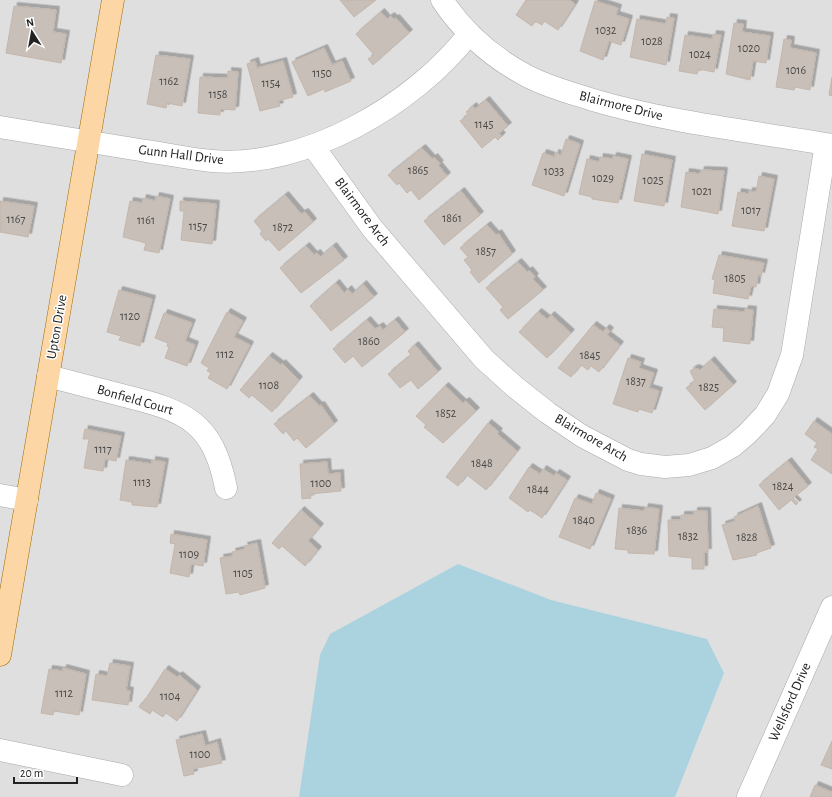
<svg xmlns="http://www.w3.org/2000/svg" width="832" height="797" font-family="'Alegreya Sans',sans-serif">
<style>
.residential{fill:#e0dfdf}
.water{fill:#aad3df}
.building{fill:#c7bfb8;stroke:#c4b6ab;filter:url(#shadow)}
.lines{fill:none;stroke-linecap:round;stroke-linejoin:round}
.minor-casing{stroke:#a9a9a9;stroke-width:23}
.major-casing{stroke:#a06b00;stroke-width:23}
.minor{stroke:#fff;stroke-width:22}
.major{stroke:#fcd6a4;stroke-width:22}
.labels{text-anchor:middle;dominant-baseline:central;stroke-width:3;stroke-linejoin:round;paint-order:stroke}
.number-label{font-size:12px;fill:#4b4948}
.street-label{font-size:14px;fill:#222;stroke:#fff}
</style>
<defs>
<filter id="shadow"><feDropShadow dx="3.5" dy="-3.5" stdDeviation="0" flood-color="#0004"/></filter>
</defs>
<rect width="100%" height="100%" fill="#f2efe9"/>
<!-- residential -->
<path class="residential" d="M0 0H832V797H0Z"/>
<!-- water -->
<path class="water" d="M458 564 551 600 707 639 724 673 675 797H299L320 655 330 634Z"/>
<!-- building -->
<path class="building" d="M340 0H376L354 17Z
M526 0H569L575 4 558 30 544 21 542 25 535 21 532 26 516 15Z
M595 1 618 8 616 15 629 19 621 45 609 41 603 60 580 51Z
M14 6 56 10 53 32 66 34 61 63 6 53Z
M381 12 387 19 391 16 394 19 396 18 409 33 373 65 368 59 374 55 356 34Z
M667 17 674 18 666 65 630 57 637 19 666 24Z
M734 23 743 24 742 32 770 36 766 63 753 61 750 80 726 74Z
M713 34 721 35 714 72 698 69 697 74 679 71 685 35 712 39Z
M784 39 791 40 790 48 816 53 810 90 795 87 794 90 776 87Z
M324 48 332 65 342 61 351 81 325 92 324 89 308 96 292 62Z
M156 55 190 59 182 106 167 103 166 108 147 104Z
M255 61 257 68 283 61 293 97 278 101 280 106 260 111 247 64Z
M228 71 238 72 235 110 220 109V115L198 113 200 77 228 78Z
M832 77V96L829 95Z
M486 100 508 126 499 133 502 136 498 140 495 137 482 148 460 121 469 114 466 112 473 106 475 109Z
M566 139 580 144 564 196 532 185 543 153 555 157V153L561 155Z
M422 148 432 159 434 157 440 164 438 165 447 176 419 200 411 190 407 193 399 183 397 185 388 175Z
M642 154 672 160 664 206 634 201Z
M613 156 628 159 618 203 592 199V197L579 194 587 159 599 162 600 157 613 159Z
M701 170 724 171 718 214 681 207 686 172 700 174Z
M759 176 774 179 764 231 732 226 738 192 749 194V191L756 192Z
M461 191 480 215 444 245 424 221Z
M285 195 301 214 305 212 313 222 279 251 268 239 266 241 260 234 262 231 254 221Z
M156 196 170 199 159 253 144 250 146 243 123 237 130 201 142 203 143 198 155 201Z
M0 201 34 206 28 237 0 232Z
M180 201 216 204 212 244 181 240 184 211H180Z
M487 225 496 235 498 233 512 254 479 283 470 272 472 270 464 260 468 257 460 248Z
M306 246 314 255 317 253 320 257 333 246 344 260 301 293 280 268Z
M719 255 764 263 761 276 758 275 756 287 751 286 748 299 713 293 715 280 712 279Z
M518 262 527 272 529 270 535 277 533 279 543 290 508 319 500 310 503 307 486 288Z
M336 283 344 293 348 289 352 294 363 284 374 297 331 331 310 306Z
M119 290 152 299 140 346 119 340 121 336 107 332Z
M714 309 744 312 745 309 753 310 750 344 723 341 724 328 712 327Z
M227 312 243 321 234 337 250 345 227 389 208 378 211 373 207 371 209 368 201 363Z
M538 312 547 319 551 315 571 333 547 358 519 332Z
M164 313 192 323 185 341 195 345 187 366 165 358 169 347 167 346 168 343 155 338Z
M367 320 375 329 380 326 383 330 395 320 405 332 362 367 353 356 345 363 333 349Z
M593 325 603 332 606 328 610 331 607 335 620 345 599 372 591 366 588 370 581 365 571 377 558 368Z
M415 345 438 372 418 389 411 380 400 388 388 374 411 355 408 351Z
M269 356 281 365 282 363 299 380 272 412 252 395 249 398 240 390Z
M628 358 641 362 639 368 654 373 649 388 659 391 652 413 639 409 638 412 613 404Z
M711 360 733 385 705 410 686 388 695 381 690 371 695 368 700 370Z
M445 386 463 403 466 401 476 411 443 443 424 427 426 425 416 416Z
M310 396 319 406 321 405 334 424 306 448 297 438 294 441 286 431 283 434 274 424Z
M814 421 832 434V474L811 460 818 449 814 447 817 443 805 434Z
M488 423 499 432 497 434 517 451 486 490 467 475 458 486 446 477Z
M85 429 121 436 116 461 105 459 103 471 84 468 89 439H83Z
M126 460 152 464V460L165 462 157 507 132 505V502L120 500Z
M788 461 808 486 793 498 798 503 796 505 791 500 779 510 759 485Z
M327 462 328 474 340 473 341 491 310 494 311 498 302 499 300 464Z
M529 467 540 474 543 469 554 476 556 473 567 480 542 518 530 510 528 512 509 498Z
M596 493 611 499 590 549 559 537 575 498 592 504Z
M758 506 771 548 756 553 757 555 733 560 722 525 735 521 734 517Z
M645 507 659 509 654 554 628 553V550L615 549 619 508 644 511Z
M301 510 320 527 308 541 318 550 305 566 282 546 279 549 272 543Z
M694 511H707L708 552H704V569H692V558L669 556 668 520H681V515H694Z
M171 534 207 540 203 566 191 564 189 577 170 573 175 544 170 543Z
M257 543 265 588 240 595 239 592 226 594 220 558 233 556 232 552 245 549 244 546Z
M110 663 130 666 126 690 130 691 128 705 92 700 96 674 107 676Z
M63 668 86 674 79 715 54 711 53 715 41 713 49 669 63 671Z
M165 669 177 677 179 675 197 690 177 721 166 713 163 717 152 710 150 714 139 707 142 702 143 703Z
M202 734 205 746 217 742 222 763 193 769 194 774 184 776 176 740Z
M832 741V769L821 765Z
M815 785 832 792V797H810Z"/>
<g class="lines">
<!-- minor casing -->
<g class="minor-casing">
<path id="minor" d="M442 0C464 33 493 58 527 76 548 87 571 93 593 100 671 123 752 131 832 145
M0 127C49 135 97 143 146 151 168 154 190 159 212 161 304 169 414 105 469 34
M313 146 372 228 484 359 515 387 548 413 582 436 628 460 641 464 665 467 689 465 712 458 733 446 747 434 765 415 778 394 792 355 826 144
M48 376C74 383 99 389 125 396 186 411 213 422 226 488
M0 495 27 500
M0 750 122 775
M748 797 832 607"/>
</g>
<!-- major casing -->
<g class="major-casing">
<path id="major" d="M0 655 113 0"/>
</g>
<!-- minor -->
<use href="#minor" class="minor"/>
<!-- major -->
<use href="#major" class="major"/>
</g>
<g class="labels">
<!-- number labels -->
<g class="number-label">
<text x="606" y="30">1032</text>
<text x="652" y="41">1028</text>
<text x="749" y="48">1020</text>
<text x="700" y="54">1024</text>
<text x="796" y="70">1016</text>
<text x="322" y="73">1150</text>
<text x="169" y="81">1162</text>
<text x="271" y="83">1154</text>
<text x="218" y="94">1158</text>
<text x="484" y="124">1145</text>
<text x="418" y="170">1865</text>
<text x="554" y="171">1033</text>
<text x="603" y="178">1029</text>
<text x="653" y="180">1025</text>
<text x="702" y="191">1021</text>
<text x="751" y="210">1017</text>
<text x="452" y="218">1861</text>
<text x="16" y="219">1167</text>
<text x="146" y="220">1161</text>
<text x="198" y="226">1157</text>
<text x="283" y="227">1872</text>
<text x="486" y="251">1857</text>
<text x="735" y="278">1805</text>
<text x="130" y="316">1120</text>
<text x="369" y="341">1860</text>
<text x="225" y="354">1112</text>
<text x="590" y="355">1845</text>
<text x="636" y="381">1837</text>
<text x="269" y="385">1108</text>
<text x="709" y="387">1825</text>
<text x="446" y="413">1852</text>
<text x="103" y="449">1117</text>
<text x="482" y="463">1848</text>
<text x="142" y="482">1113</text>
<text x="321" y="483">1100</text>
<text x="783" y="486">1824</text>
<text x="538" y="489">1844</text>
<text x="584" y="520">1840</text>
<text x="637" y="530">1836</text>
<text x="688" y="536">1832</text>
<text x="747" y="537">1828</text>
<text x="189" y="554">1109</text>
<text x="243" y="573">1105</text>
<text x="64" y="693">1112</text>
<text x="170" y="696">1104</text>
<text x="200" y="754">1100</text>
</g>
<!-- street labels -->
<g class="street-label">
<text transform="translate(621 106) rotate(14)">Blairmore Drive</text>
<text transform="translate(181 155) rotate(7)">Gunn Hall Drive</text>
<text transform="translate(362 212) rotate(53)">Blairmore Arch</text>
<text transform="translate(57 327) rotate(-80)">Upton Drive</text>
<text transform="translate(135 400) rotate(16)">Bonfield Court</text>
<text transform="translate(591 438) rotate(30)">Blairmore Arch</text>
<text transform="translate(790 702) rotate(-66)">Wellsford Drive</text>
</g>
</g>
<!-- north arrow -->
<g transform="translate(32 32) rotate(349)" stroke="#ffffff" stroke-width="3" paint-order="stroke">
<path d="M0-3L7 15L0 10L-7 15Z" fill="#222222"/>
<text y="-6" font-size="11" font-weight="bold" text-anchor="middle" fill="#222222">N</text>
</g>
<!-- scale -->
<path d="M14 777v6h63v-6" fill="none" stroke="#222222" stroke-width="2"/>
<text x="20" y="777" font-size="12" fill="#222222" stroke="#ffffff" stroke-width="3" paint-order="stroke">20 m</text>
</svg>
